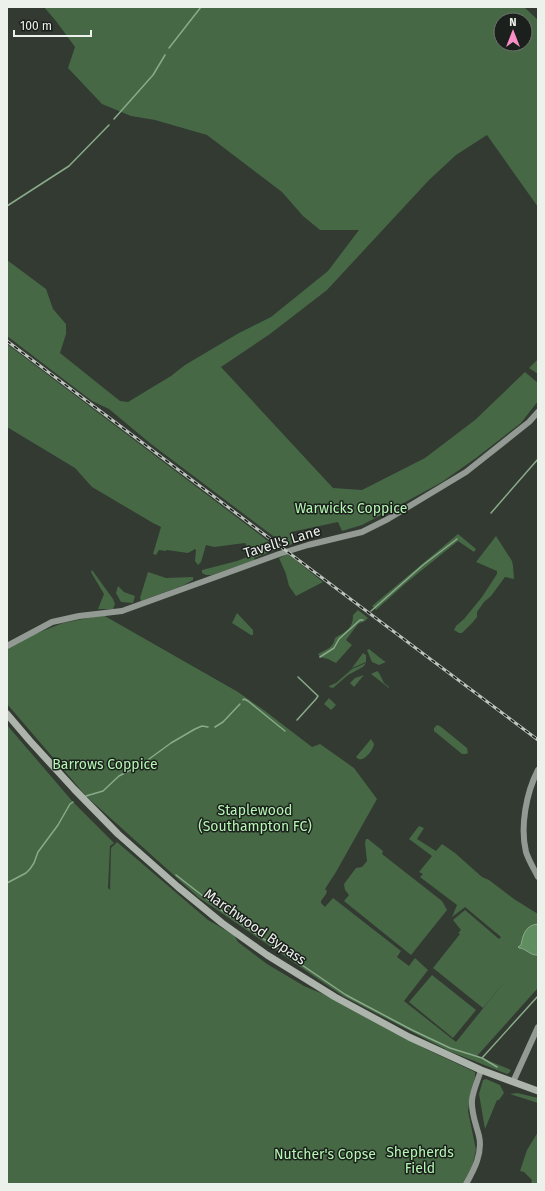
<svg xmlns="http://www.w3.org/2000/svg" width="545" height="1191" font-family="'Fira Sans',sans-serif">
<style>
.green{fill:#466845;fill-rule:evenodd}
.water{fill:#608d60;stroke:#8aab8a}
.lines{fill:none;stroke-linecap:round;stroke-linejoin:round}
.stream{stroke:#8aab8a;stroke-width:1.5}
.secondary{stroke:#939993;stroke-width:6}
.primary{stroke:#acb4ac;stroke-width:7}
.rail-casing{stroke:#bdc3bd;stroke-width:3}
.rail{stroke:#1c201c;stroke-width:1.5;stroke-dasharray:4.5;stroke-linecap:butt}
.labels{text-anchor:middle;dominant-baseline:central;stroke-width:3;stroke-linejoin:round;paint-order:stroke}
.park-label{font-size:14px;fill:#b4f7b3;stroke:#1c201c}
.street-label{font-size:14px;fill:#ecf1ec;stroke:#1c201c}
</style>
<rect width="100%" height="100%" fill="#323a32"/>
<!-- green -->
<path class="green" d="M44 7H524L538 20V207L487 135 456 155 429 180 327 290 270 334 221 367 333 488 362 490 425 458 475 420 525 372 538 383V401L521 423 476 458 442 482 389 511 362 525 342 531 338 522 291 532 295 543 287 546 269 533 151 444 109 409 92 401 7 336V260L46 289 53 309 66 324V334L60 353 120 401 128 402 171 376 185 365 239 333 271 317 328 271 359 230H320L303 216 282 192 207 135 155 120 131 116 102 104 68 68 75 47 56 21ZM501 20H525V44H501Z
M7 344 259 534 278 549 254 558 255 560 212 575H206L202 573V570L237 561 252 555 245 543 214 547 206 545 201 562 198 565 195 561 196 550 195 549 188 553 167 550 165 551 159 550 156 555 153 554 161 527 153 523 92 487 75 468 7 427Z
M538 359V374L529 368Z
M458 534 476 549 474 552 458 541 406 583 376 610 372 606Z
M496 536 512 561 513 566 514 579 505 577 491 596 484 602 477 612V617L473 622 462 633H459L454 630 456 626 464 619 482 597 497 574V571L476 562Z
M288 554 323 582 296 596 289 586 286 574 279 558Z
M92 570 113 599 115 604 113 609H98L104 594 92 574 91 572Z
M148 572 166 578 193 577V580L184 585 141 601 140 598Z
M118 586 124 592 135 596 133 603 121 602 116 593Z
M358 610 368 618 365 621 358 624 346 640 352 645 336 663 328 659 320 657 318 654C326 650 334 647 335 638 346 631 353 629 353 615Z
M237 613 253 630V635H251L232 623Z
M103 615 238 692 265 711 312 747 320 744 354 768 377 799 336 872 325 889 327 891 326 894 321 901V903L325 907 333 898 401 951 397 957 409 966 415 958 428 970 404 1001 456 1042 510 975 483 1008 433 968 460 934 458 933 461 930 453 920 465 910 499 939 501 937 465 907 452 917 457 905 420 877 423 874 419 872 432 856 409 839 419 826 424 828 417 839 436 851 442 844 455 853 482 877 489 880 514 899 538 914V989H537L477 1056 511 1070 509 1073 507 1074 449 1051 343 996 198 897 86 796 7 704V649L22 639 63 623Z
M369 649 384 661 386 662 379 665 372 662 367 650Z
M363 653 366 655V662L352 668Z
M366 663 363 667 348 675 333 688 329 687V686L336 683 352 669Z
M377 671 379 673 384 683 389 687V688L371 674Z
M364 675 354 687 350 683 355 678Z
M329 698 336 705 331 710 324 704Z
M7 725 73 802 114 843 110 846 108 888 110 890 111 848 117 842 208 920 234 935 238 942 267 964 304 986 323 994 428 1050 475 1072V1077L471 1091 468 1111 476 1150 472 1167 464 1184H7Z
M437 725 440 726 467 748 468 753 466 754H462L434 731V728Z
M371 739 374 744C374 748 367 758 362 759 360 760 358 759 356 757Z
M366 839H368L383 851 382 854 442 901 447 910 411 955 344 901 349 895 345 890 344 884 356 868 362 867 367 861 365 843Z
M432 975 476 1010 453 1038 409 1002Z
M486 1079 500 1085 504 1093 499 1100H497L485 1129 479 1094 483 1080Z
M517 1093 538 1098V1103L510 1094Z
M538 1132V1184H531L532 1180 524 1172 520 1171 527 1150Z"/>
<!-- water -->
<path class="water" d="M538 924V955C530 956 526 948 519 948L518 947 521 945C523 934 526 925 538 924Z"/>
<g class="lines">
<!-- stream -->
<path class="stream" d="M169 48 201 7
M114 119 153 75 165 55
M7 206 69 166 109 125
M491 513 538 459
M371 611 423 565 457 539
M320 657 334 648 339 639 360 620H363
M243 700 244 699 248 701 285 731
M297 720 316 699 318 696 298 677
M215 727 223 722 240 704
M86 796 103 791 119 776 145 762 171 743 195 729 202 726 208 727
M176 875 221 910 346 995 412 1030 450 1048 482 1058 497 1067
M7 883 26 873 30 869 34 863 38 852 58 825 70 804 73 802
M482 1058 538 996"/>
<!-- secondary -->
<path class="secondary" d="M7 646 52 622 79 616 122 611 279 554 308 545 362 532 388 519 466 472 529 422 538 412
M538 770C526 793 520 827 526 852 529 861 534 869 538 877
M513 1082 538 1027
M466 1184C474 1170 483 1153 479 1136 476 1124 471 1113 472 1100 473 1090 478 1080 481 1070"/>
<!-- primary -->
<path class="primary" d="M7 714 30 741 74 789 118 834 178 887 222 923 267 955 335 997 409 1037 481 1070 538 1091"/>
<!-- rail casing -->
<g class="rail-casing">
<path id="rail" d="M7 341 538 740"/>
</g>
<!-- rail -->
<use href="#rail" class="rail"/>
</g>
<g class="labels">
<!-- park labels -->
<g class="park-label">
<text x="351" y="508">Warwicks Coppice</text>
<text x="105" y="764">Barrows Coppice</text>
<text x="255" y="810">Staplewood<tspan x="255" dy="16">(Southampton FC)</tspan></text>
<text x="420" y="1152">Shepherds<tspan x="420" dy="16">Field</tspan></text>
<text x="325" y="1154">Nutcher's Copse</text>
</g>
<!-- street labels -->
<g class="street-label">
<text transform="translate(282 542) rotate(-17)">Tavell's Lane</text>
<text transform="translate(255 927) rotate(35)">Marchwood Bypass</text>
</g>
</g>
<!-- border -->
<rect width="545" height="1191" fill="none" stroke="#ecf1ec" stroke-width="16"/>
<!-- north arrow -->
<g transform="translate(513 32)"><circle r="19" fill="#1c201c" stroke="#6f746f"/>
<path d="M0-3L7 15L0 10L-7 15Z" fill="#fa8fc7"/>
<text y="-6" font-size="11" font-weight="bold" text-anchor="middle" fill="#ecf1ec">N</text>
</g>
<!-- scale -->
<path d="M14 30v6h77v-6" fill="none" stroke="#ecf1ec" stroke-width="2"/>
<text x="20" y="30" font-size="12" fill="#ecf1ec" stroke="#1c201c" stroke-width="3" paint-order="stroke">100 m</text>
</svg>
